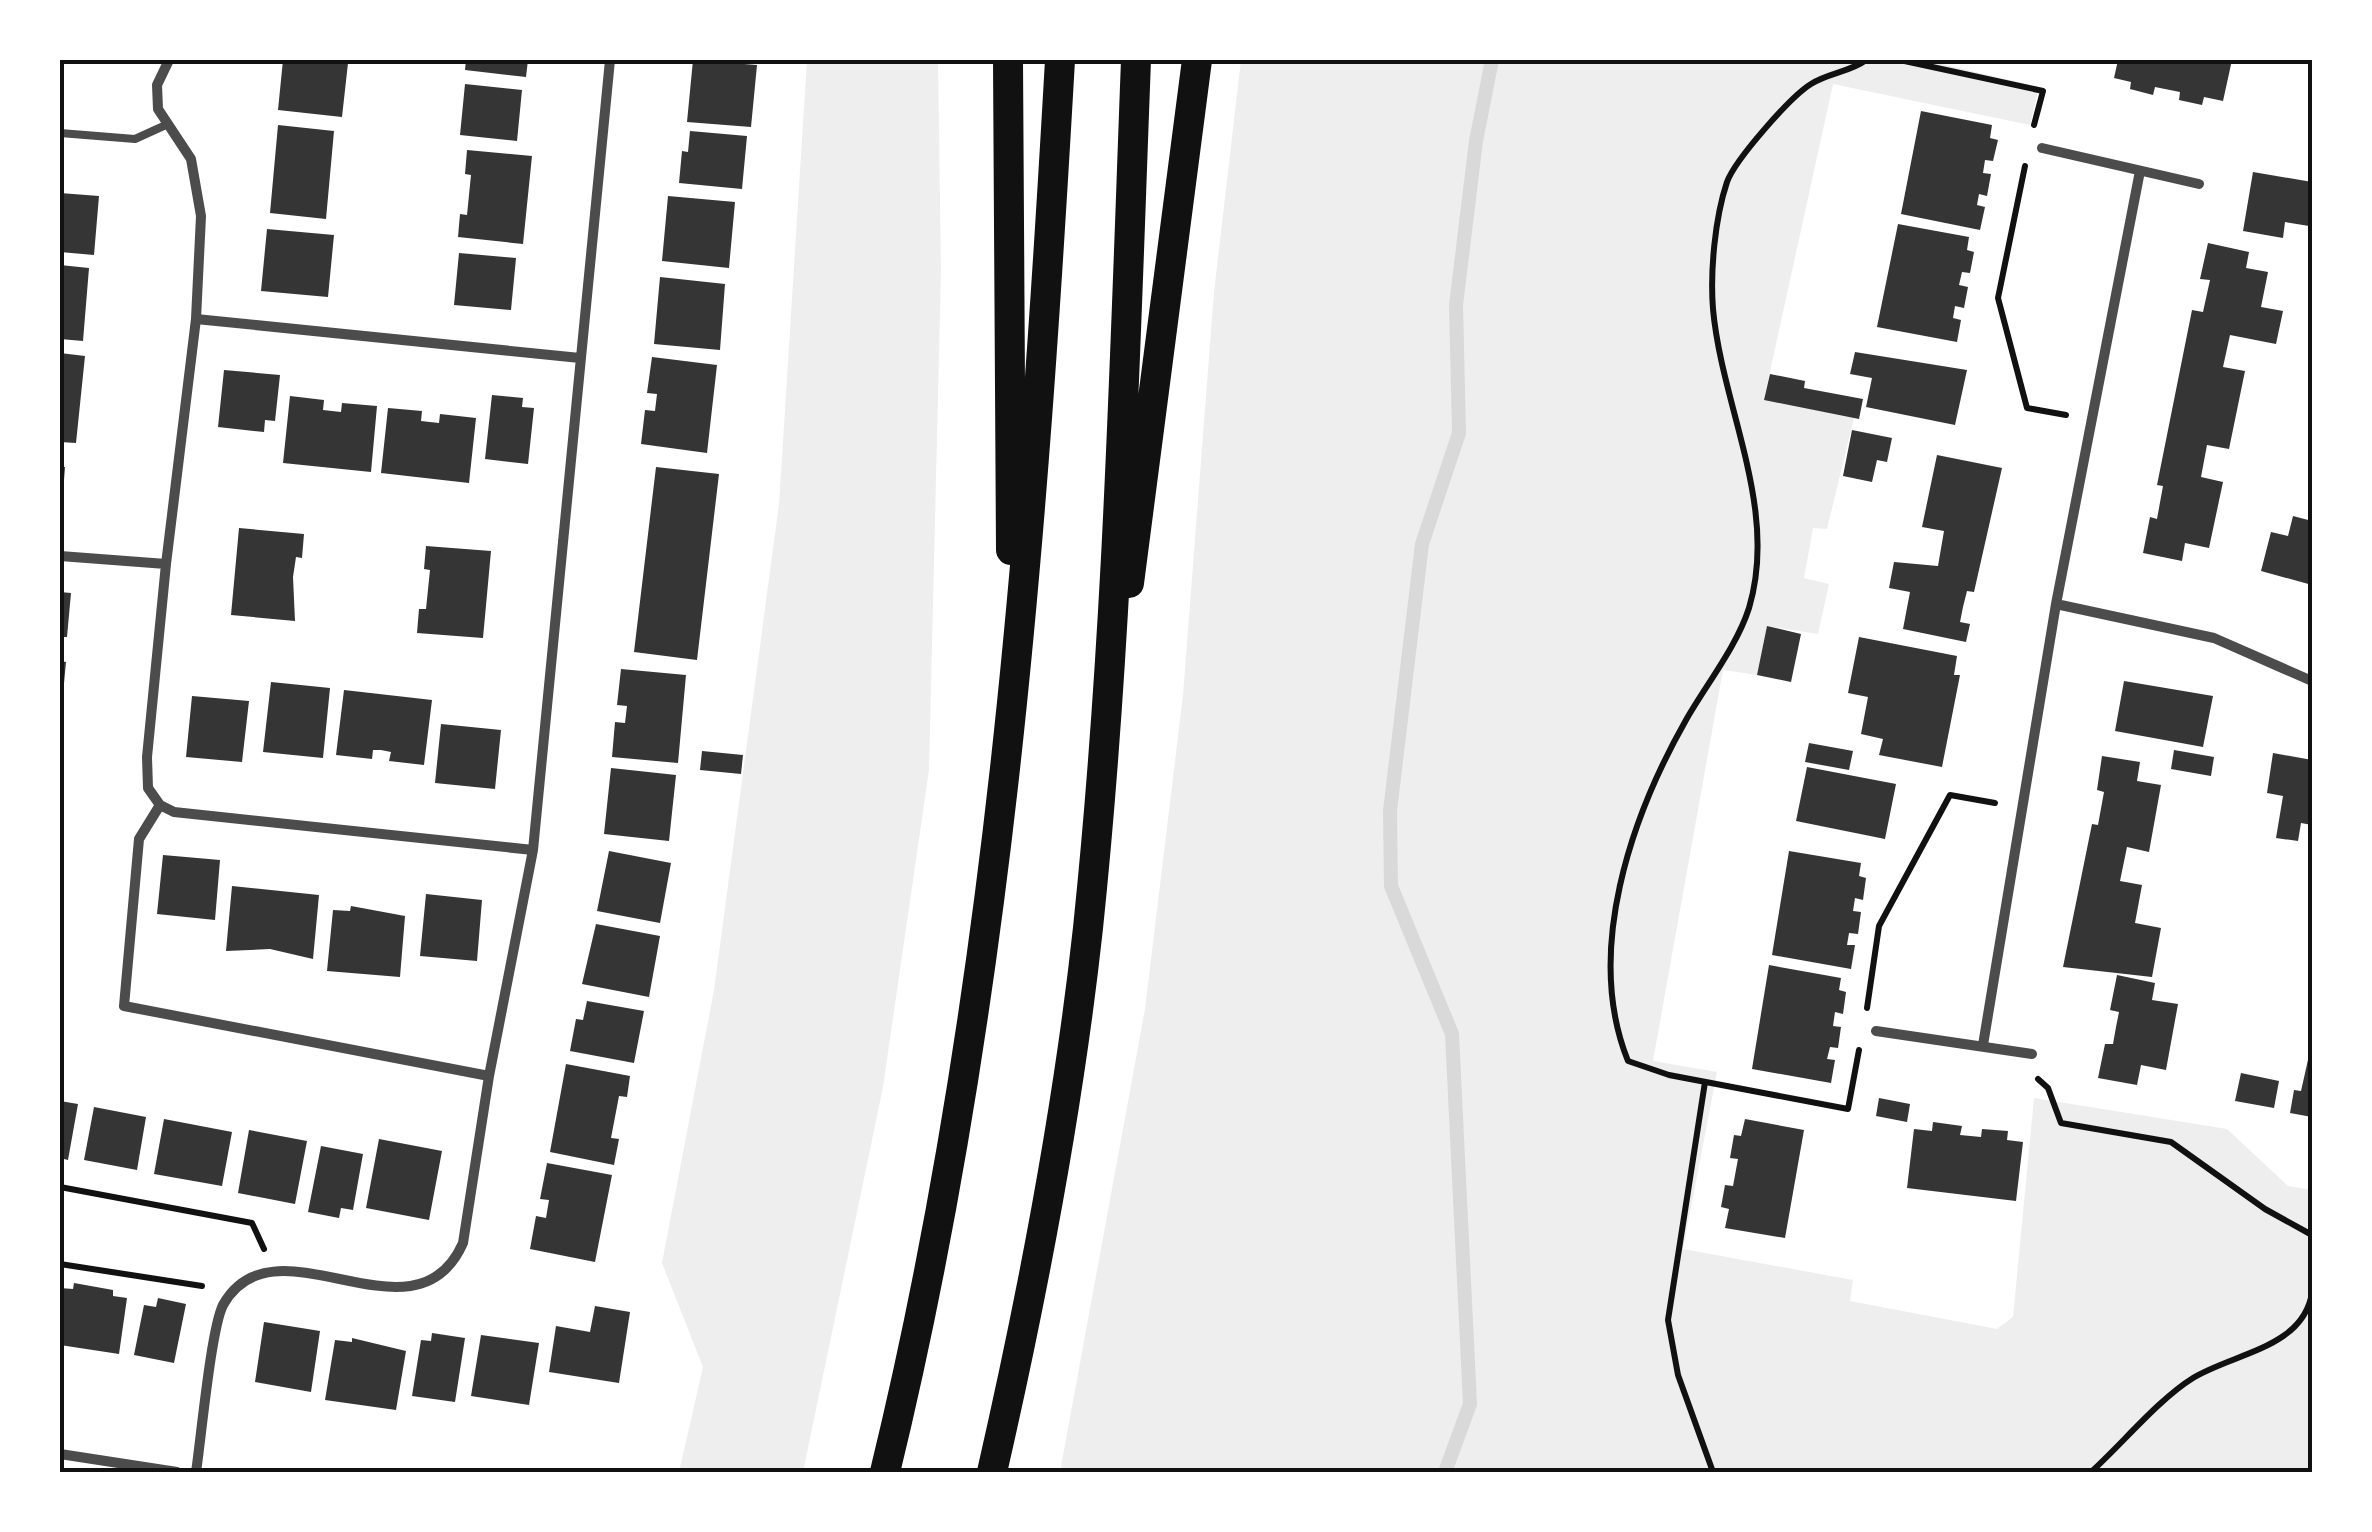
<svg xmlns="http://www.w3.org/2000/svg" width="2372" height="1532" font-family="'Source Sans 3',sans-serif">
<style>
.green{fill:#eee}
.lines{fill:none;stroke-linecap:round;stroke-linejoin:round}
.stream{stroke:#d9d9d9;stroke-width:14}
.building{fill:#353535}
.path{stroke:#111;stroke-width:6}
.service{stroke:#4c4c4c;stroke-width:8}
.minor{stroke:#4c4c4c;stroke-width:10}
.motorway{stroke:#111;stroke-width:30}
.neatline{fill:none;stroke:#111;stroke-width:4}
</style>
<rect width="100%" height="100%" fill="#fff"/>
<!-- green -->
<path class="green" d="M807 60H938L941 271 929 770 883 1087 803 1472H679L703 1367 662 1263 714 990 779 504Z
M1241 60H1925L2039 87 2030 125 1833 84 1764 399 1854 418 1827 529 1813 528 1804 578 1829 584 1818 634 1767 626 1757 675 1723 670 1653 1061 1717 1072 1683 1249 1853 1280 1850 1301 1997 1329 2013 1317 2034 1098 2227 1129 2288 1186 2312 1190V1472H1060L1145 1009 1183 695 1214 292Z"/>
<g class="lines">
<!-- stream -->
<path class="stream" d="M1445 1472 1470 1404 1452 1034 1391 886 1390 811 1422 544 1459 433 1456 305 1476 141 1492 60"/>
</g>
<!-- building -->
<path class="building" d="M283 60 348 63 342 117 278 110Z
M466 60H528L526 77 465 70Z
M693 60 757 65 751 127 687 122Z
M2118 60H2232L2223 101 2204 97 2202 105 2179 100 2180 92 2155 87 2153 95 2130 89 2131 82 2114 78Z
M465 84 522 90 517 141 460 135Z
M1921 111 1992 125 1990 138 1998 140 1993 161 1985 160 1983 173 1991 174 1987 196 1979 194 1977 205 1985 207 1980 230 1901 214Z
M278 125 334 131 326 219 270 213Z
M690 131 747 136 742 189 679 183 682 151 688 152Z
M467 150 532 156 523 244 458 237 460 214 467 215 471 175 465 174Z
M2253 172 2312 182 2309 226 2285 222 2283 238 2243 231Z
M60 193 99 196 94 255 60 252Z
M668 196 735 202 729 268 662 261Z
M1898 224 1969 237 1967 250 1974 252 1970 273 1962 272 1959 285 1968 287 1964 308 1955 306 1953 318 1961 320 1957 342 1877 327Z
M267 229 334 235 328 297 261 291Z
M2208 243 2249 252 2246 268 2268 272 2261 307 2283 311 2276 344 2230 335 2223 367 2245 371 2229 449 2207 445 2201 477 2223 482 2209 548 2185 543 2182 561 2143 553 2150 517 2157 519 2163 486 2157 485 2192 310 2203 312 2210 280 2200 279Z
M459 253 516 258 511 310 454 305Z
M60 265 89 268 83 341 60 339Z
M660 277 725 284 720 350 654 344Z
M1855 352 1967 370 1955 425 1866 407 1872 378 1850 374Z
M60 353 85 356 76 443 60 442Z
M652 357 717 365 707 453 641 444 645 410 655 411 657 394 647 393Z
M224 370 280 375 275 421 265 420 264 432 218 427Z
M1770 374 1805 381 1804 388 1863 399 1859 419 1764 400Z
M492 395 523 398 522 407 534 408 528 464 485 459Z
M290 396 324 400 323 410 341 412 342 403 377 406 371 472 283 463Z
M388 408 422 411 421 421 439 423 440 414 476 418 469 483 381 473Z
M1852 430 1892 438 1887 462 1877 460 1872 482 1843 476Z
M1937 455 2002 468 1974 592 1967 591 1963 607 1960 622 1970 624 1966 642 1903 629 1910 592 1889 588 1894 562 1938 566 1944 531 1922 527Z
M60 467H65L63 493H60Z
M656 467 719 474 697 660 634 652Z
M2293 516 2312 521V585L2261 571 2271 532 2288 536Z
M239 528 304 534 302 558 296 557 293 577 295 621 231 615Z
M426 546 491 551 483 638 417 633 419 609H426L430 570 424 569Z
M60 592 71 593 67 637H60Z
M1767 626 1801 634 1791 682 1757 675Z
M1859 637 1957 656 1954 675H1960L1942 767 1879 755 1883 739 1861 734 1868 697 1848 693Z
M60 661 66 662 63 694H60Z
M621 669 686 675 678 763 612 757 615 722 625 723 627 706 617 705Z
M2124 681 2213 696 2203 747 2115 731Z
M271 682 330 688 323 758 263 752Z
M344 690 432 700 424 765 389 761 391 752 381 750H373L372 759 336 755Z
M192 696 249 701 242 762 186 757Z
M441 724 501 730 495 789 435 783Z
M1809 743 1853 751 1849 770 1805 762Z
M2174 750 2214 757 2211 776 2171 769Z
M702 751 743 755 741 774 700 770Z
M2273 753 2312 760V825L2301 823 2298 841 2276 838 2283 796 2267 793Z
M2102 756 2140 762 2137 781 2161 785 2149 852 2127 847 2120 881 2142 885 2135 923 2161 928 2152 977 2063 967 2092 824 2098 825 2104 792 2097 790Z
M1807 767 1896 784 1885 839 1796 821Z
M611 768 676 775 669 841 604 834Z
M609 851 671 863 660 923 597 911Z
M1789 851 1861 863 1859 876 1866 878 1863 900 1855 898 1853 911 1861 912 1858 934 1849 933 1847 945H1855L1851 969 1772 955Z
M163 855 220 860 215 920 157 914Z
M232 886 319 895 313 959 270 949 226 951Z
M426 894 482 900 477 961 420 956Z
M351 906 405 916 400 977 327 971 333 910 350 911Z
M596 924 660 936 649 997 582 984Z
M1769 965 1841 978 1839 990 1846 992 1843 1014 1835 1012 1833 1026 1841 1027 1838 1048 1830 1047 1827 1059 1835 1060 1831 1083 1752 1069Z
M2117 975 2155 983 2152 1000 2178 1004 2166 1070 2141 1065 2137 1085 2098 1078 2105 1044H2113L2116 1027 2119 1012 2110 1010Z
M587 1001 644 1011 634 1063 570 1051 576 1019 583 1020Z
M2312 1042V1117L2290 1113 2294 1090 2301 1091Z
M566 1064 630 1076 627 1097 619 1096 611 1138 619 1139 614 1165 550 1152Z
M2241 1073 2279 1081 2274 1108 2235 1101Z
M1879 1098 1910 1104 1907 1122 1876 1116Z
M60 1101 78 1104 68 1160 60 1158Z
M94 1107 146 1117 137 1170 84 1160Z
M164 1119 232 1132 222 1186 154 1174Z
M1745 1119 1804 1130 1785 1238 1725 1228 1729 1209 1721 1207 1725 1185 1733 1186 1738 1159 1730 1158 1734 1135 1741 1136Z
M1933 1122 1962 1126 1960 1135 1981 1137 1982 1129 2008 1131 2007 1140 2023 1142 2016 1201 1907 1188 1914 1129 1932 1131Z
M249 1130 307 1141 295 1204 238 1193Z
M379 1139 442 1151 429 1220 366 1208Z
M321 1146 363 1154 353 1210 341 1208 339 1218 308 1212Z
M547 1163 612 1175 595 1262 530 1249 536 1216 546 1218 549 1200 540 1199Z
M74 1283 113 1290V1296L127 1298 119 1354 60 1345V1288L73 1289Z
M158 1298 186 1304 174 1363 134 1355 144 1305 156 1307Z
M595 1306 630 1312 619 1383 549 1372 556 1326 590 1332Z
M264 1322 320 1331 311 1392 255 1382Z
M432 1333 465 1338 455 1402 412 1396 421 1340 431 1341Z
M481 1335 539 1343 529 1405 471 1396Z
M352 1338 406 1351 396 1410 325 1400 335 1340 352 1342Z"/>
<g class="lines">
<!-- path -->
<path class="path" d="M1900 60 2043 91 2034 125
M2025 166 1998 298 2027 408 2066 415
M1867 1008 1879 926 1950 795 1995 803
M1859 1050 1848 1109 1669 1075 1628 1061C1584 952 1631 817 1686 720 1706 685 1737 646 1749 608 1779 508 1722 408 1713 309 1710 271 1715 218 1727 182 1735 160 1790 97 1811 84 1828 73 1850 72 1866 60
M2038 1079 2048 1088 2061 1123 2171 1142 2265 1209 2312 1235
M1705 1082 1668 1320 1678 1375 1713 1472
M60 1187 252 1223 264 1249
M60 1264 202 1286
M2091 1472C2122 1444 2159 1399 2193 1378 2234 1353 2303 1348 2312 1293"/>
<!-- service -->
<path class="service" d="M60 133 135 139 168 124"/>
<!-- minor -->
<path class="minor" d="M2042 148 2199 184
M196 319 580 358
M60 556 166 564 196 319 201 216 191 159 158 109 157 85 169 60
M166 564 147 757 148 788 160 805 139 839 124 1006 489 1076
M2056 604 2214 638 2312 681
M160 805 174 812 533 850
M1876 1031 2032 1054
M1983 1045 2056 604 2140 171
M60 1454 177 1472
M196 1472C201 1439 211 1329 223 1305 275 1212 415 1352 463 1243L489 1076 533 850 610 60"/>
<!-- motorway -->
<path class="motorway" d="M1008 60 1011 550
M1129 583 1197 60
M885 1472C998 1009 1033 535 1060 60
M992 1472C1033 1293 1068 1112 1088 928 1118 641 1125 349 1136 60"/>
</g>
<!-- border -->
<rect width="2372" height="1532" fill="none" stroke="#ffffff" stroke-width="125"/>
<rect x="62" y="62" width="2248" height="1408" class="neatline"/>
</svg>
